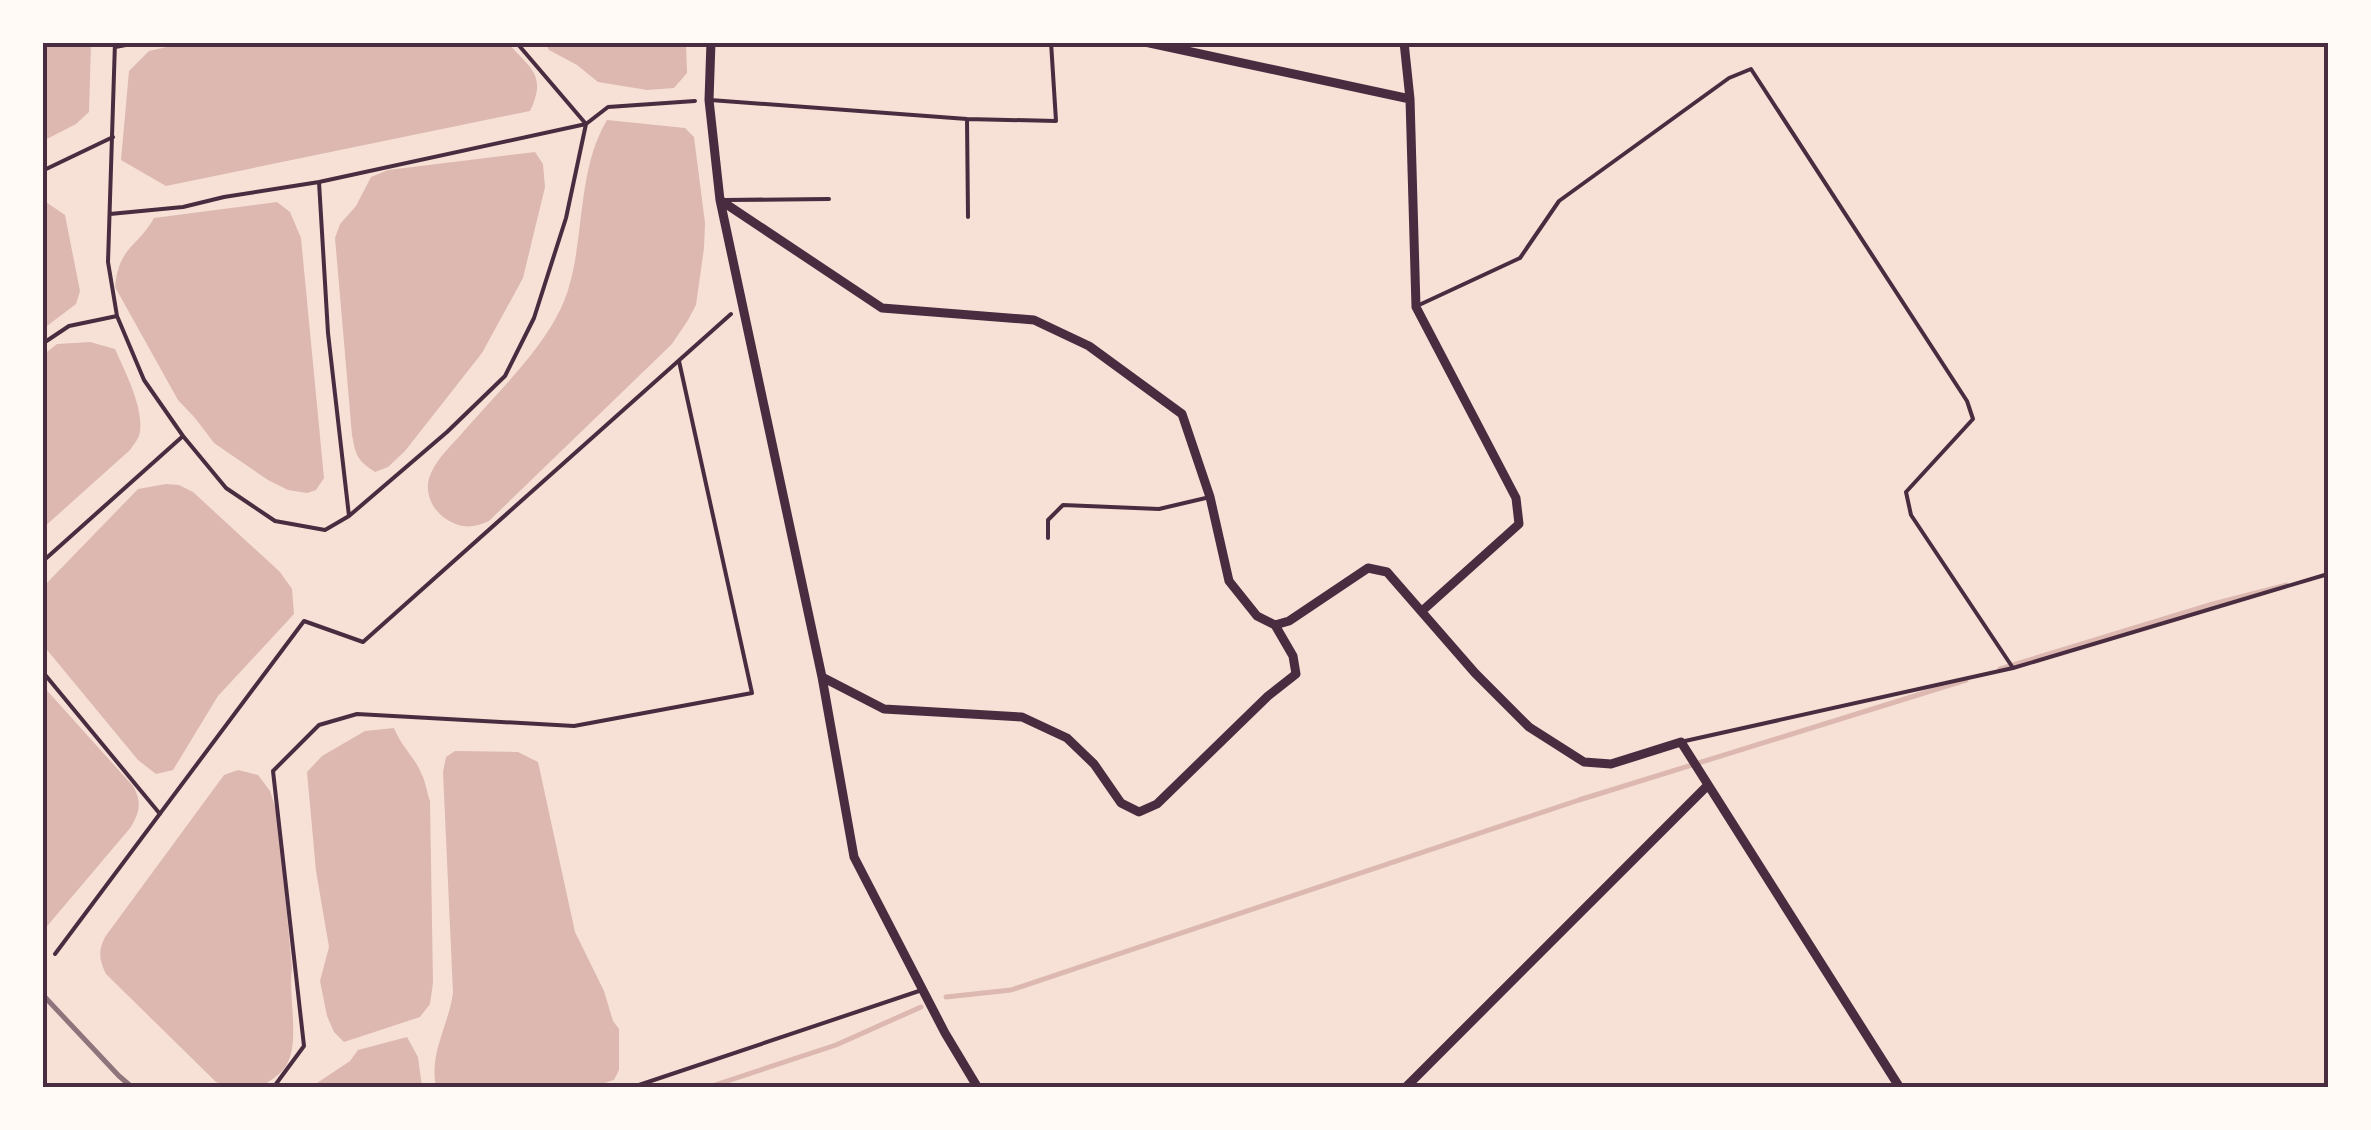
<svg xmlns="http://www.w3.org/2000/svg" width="2371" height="1130" font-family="'DM Sans',sans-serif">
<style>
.water{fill:#dcb8b0}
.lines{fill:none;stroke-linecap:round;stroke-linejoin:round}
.stream{stroke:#dcb8b0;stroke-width:5}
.path{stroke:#4a2c40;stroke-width:4}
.service{stroke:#4a2c40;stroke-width:4}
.minor{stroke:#4a2c40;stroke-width:9}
.rail{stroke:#8f747c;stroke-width:5}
.neatline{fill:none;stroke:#4a2c40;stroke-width:4}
</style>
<rect width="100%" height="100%" fill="#f7e1d7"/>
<!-- water -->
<path class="water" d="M43 42 91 43 89 112 76 124 43 141Z
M189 42 508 43C531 69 547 75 530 111L166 186 121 160 129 71 149 51Z
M545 43H686L687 73 674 88 647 90 598 82 577 65 549 50Z
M607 120 685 128 694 137 705 223 704 248 696 305 688 320 672 344 489 521C474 528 461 529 446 519 431 509 423 490 431 473 438 457 453 444 464 431 499 390 552 342 568 290 585 236 577 170 607 120Z
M535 152 543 164 545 187 523 278 482 353 405 451 388 467 375 472C357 460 356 456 352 435L335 238 340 224 356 206 371 177 388 170Z
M43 200 65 215 80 291 76 304 43 329Z
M277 202 290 212 301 238 324 478 316 490 307 493 288 490 268 480 214 443 195 418 178 400 115 287C119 246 137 248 154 218Z
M90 342 115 349C125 372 146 411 139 436 137 441 133 445 130 450L43 528V355L57 344Z
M166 484 179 485 193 492 280 572 292 589 294 614 218 696 173 770 156 774 138 760 43 645 42 588 138 489Z
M42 685 133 786C142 802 140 811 131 827L43 931Z
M394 728C402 748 415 757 422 775 426 783 427 793 430 801L433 983 430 1004 420 1017 344 1042 334 1032 327 1016 320 981 329 947 316 871 307 772 322 756 365 731Z
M455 751 518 752 538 762 575 932 604 991 613 1021 619 1029V1070L614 1080 589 1088 436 1087C429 1053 448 1027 453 993L443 772 446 757Z
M238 770 258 775 270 791 278 816 292 968C288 996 300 1041 287 1064 284 1071 275 1077 270 1081 253 1092 233 1088 216 1082L106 974C99 960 98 951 105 937L224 775Z
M407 1037 418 1057 422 1087H311L350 1061 358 1050Z"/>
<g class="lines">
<!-- stream -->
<path class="stream" d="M2000 669 2213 604 2287 585
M946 997 1011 990 1579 800 1966 680
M706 1088 836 1045 921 1007"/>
<!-- path -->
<path class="path" d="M115 42 108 262 117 316 144 380 183 436 226 488 275 521 325 530 349 516 447 432 505 376 534 318 566 218 586 124 516 42
M115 47 142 42
M42 171 113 137
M319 182 328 333 349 516
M110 214 183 207 224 197 319 182 586 124 608 107 695 101
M42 344 69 326 117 316
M42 562 183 436
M42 671 160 814
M55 954 304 621 363 642 731 314
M273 1088 304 1046 273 771 319 725 357 714 574 726 752 693 679 361"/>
<!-- service -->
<path class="service" d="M710 100 967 119 1056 121 1051 42
M967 119 968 217
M725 200 829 199
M1419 305 1520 258 1559 201 1729 78 1751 69 1967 401 1973 419 1906 492 1911 515 2013 668
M1048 538V520L1063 505 1159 509 1210 497
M1685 741 2013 668 2328 574
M630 1088 919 991"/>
<!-- minor -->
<path class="minor" d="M711 42 709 100 720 200 822 677 854 857 945 1033 978 1088
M1145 42 1410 99
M1404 42 1410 99 1416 307 1516 498 1519 524 1422 611
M720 200 882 308 1034 320 1089 346 1182 414 1210 497 1229 581 1257 616 1275 625 1289 621 1368 568 1387 572 1475 673 1529 727 1584 762 1611 764 1681 742 1900 1088
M822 677 884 709 1022 717 1067 738 1094 764 1121 803 1139 812 1157 804 1268 696 1296 674 1293 656 1275 625
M1405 1088 1708 785"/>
<!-- rail -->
<path class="rail" d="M42 994 119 1076 133 1088"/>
</g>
<!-- border -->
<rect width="2371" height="1130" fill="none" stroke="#fffaf5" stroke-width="90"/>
<rect x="45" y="45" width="2281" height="1040" class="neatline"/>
</svg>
